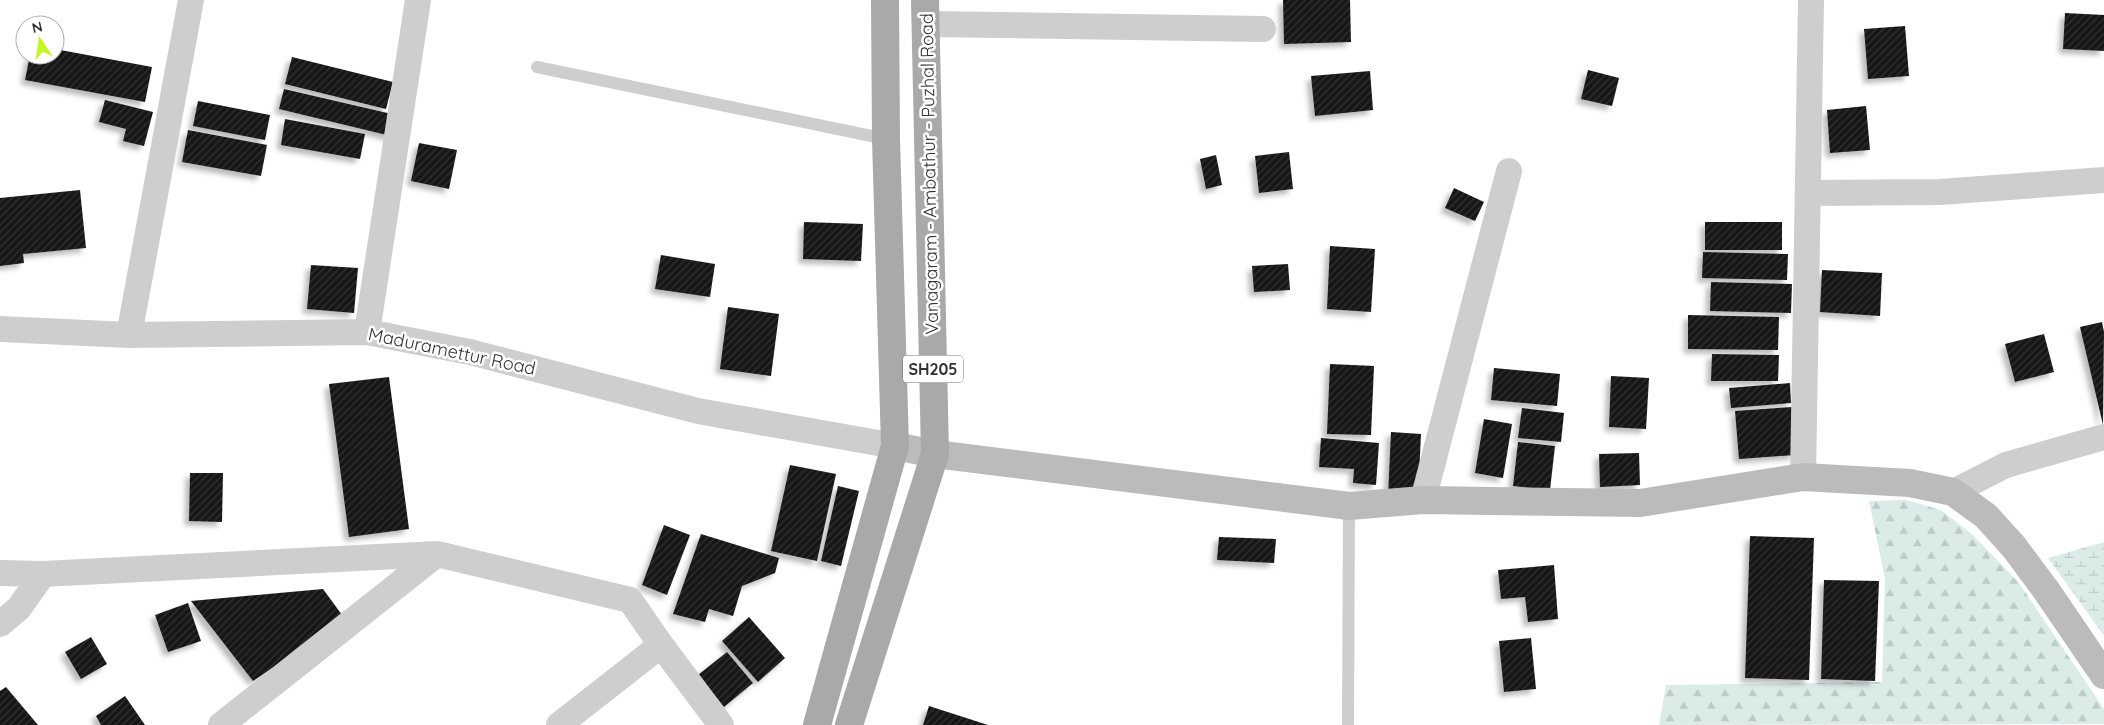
<svg xmlns="http://www.w3.org/2000/svg" width="2104" height="725" font-family="Quicksand,sans-serif">
<style>
.forest{fill:url(#forest-firs)}
.wetland{fill:url(#wetland-marsh)}
.building{fill:url(#building-hatch);filter:url(#shadow)}
.lines{fill:none;stroke-linecap:round;stroke-linejoin:round}
.lane{stroke:#cecece;stroke-width:12}
.street{stroke:#cecece;stroke-width:26}
.secondary{stroke:#bbb;stroke-width:28}
.primary{stroke:#a9a9a9;stroke-width:28}
.labels{text-anchor:middle;dominant-baseline:central;stroke-width:5;stroke-linejoin:round;paint-order:stroke}
.shield{fill:#fff;stroke:#6f6f6f;stroke-width:1}
.shield-label{font-size:16px;font-weight:bold;fill:#313131}
.street-label{font-size:18px;fill:#313131;stroke:#fff}
</style>
<defs>
<pattern id="forest-firs" width="22" height="20" patternUnits="userSpaceOnUse" patternTransform="scale(1.25)"><rect width="22" height="20" fill="#dbece8"/><path d="M5 1l3.5 6h-7zM16 11l3.5 6h-7z" fill="#bccbc7"/></pattern>
<pattern id="wetland-marsh" width="20" height="14" patternUnits="userSpaceOnUse" patternTransform="scale(1.25)"><rect width="20" height="14" fill="#dbece8"/><path d="M1 5h8M5 5V1M11 12h8M15 12V8" fill="none" stroke="#bccbc7"/></pattern>
<pattern id="building-hatch" width="6" height="6" patternUnits="userSpaceOnUse" patternTransform="scale(1.25)"><rect width="6" height="6" fill="#181818"/><path d="M-1 1l2-2M0 6l6-6M5 7l2-2" fill="none" stroke="#313131"/></pattern>
<filter id="shadow"><feDropShadow dx="-4.5" dy="4.5" stdDeviation="2.5" flood-color="#0004"/></filter>
</defs>
<rect width="100%" height="100%" fill="#fff"/>
<!-- forest -->
<path class="forest" d="M1906 500 1941 510 1973 535 2019 583 2104 709V724L1659 725 1666 685 1882 682 1885 579 1869 501Z"/>
<!-- wetland -->
<path class="wetland" d="M2104 542V636L2048 558Z"/>
<!-- building -->
<path class="building" d="M1283 0H1350L1351 42 1284 44Z
M2065 13 2104 15V51L2063 49Z
M1905 26 1909 76 1868 79 1864 29Z
M55 49 152 67 145 102 25 80 30 55H55Z
M292 57 393 82 386 109 285 84Z
M1588 70 1619 78 1612 106 1581 99Z
M1370 71 1373 110 1315 116 1311 76Z
M284 89 396 115 391 136 279 109Z
M105 100 153 112 144 146 123 141 126 129 99 122Z
M198 101 270 115 265 140 193 126Z
M1866 106 1870 150 1830 153 1827 110Z
M285 119 365 134 360 159 281 145Z
M188 130 267 145 261 176 182 162Z
M419 143 457 150 449 189 411 181Z
M1289 152 1293 189 1259 193 1255 156Z
M1216 155 1222 185 1206 189 1200 159Z
M1454 188 1484 202 1475 221 1445 208Z
M80 190 86 248 23 254 24 263 0 266V198Z
M804 222 863 224 861 261 803 259Z
M1705 222H1782V250H1705Z
M1330 246 1375 249 1371 312 1327 309Z
M1703 252 1788 254 1787 280 1702 278Z
M661 255 715 264 710 297 655 289Z
M1288 264 1290 290 1254 292 1252 266Z
M311 265 358 268 354 313 307 309Z
M1822 270 1882 273 1880 316 1820 312Z
M1711 282 1792 284 1791 313 1710 311Z
M728 307 779 314 771 376 720 369Z
M1688 315 1779 317 1778 350 1688 349Z
M2102 322 2104 332 2103 425 2080 327Z
M2044 334 2054 372 2015 382 2005 344Z
M1712 354 1779 355 1778 381H1711Z
M1330 364 1374 366 1371 435 1327 434Z
M1494 368 1560 374 1557 406 1491 400Z
M1611 376 1649 378 1646 429 1609 427Z
M389 377 409 529 349 537 329 384Z
M1790 383 1791 403 1731 408 1729 388Z
M1792 407 1795 455 1739 459 1735 411Z
M1522 408 1564 413 1561 442 1518 438Z
M1484 419 1512 424 1503 478 1475 473Z
M1391 432 1421 434 1418 498 1388 497Z
M1321 438 1379 443 1376 485 1353 483 1354 469 1319 467Z
M1518 442 1555 446 1550 490 1513 486Z
M1639 453 1640 485 1600 487 1599 454Z
M790 465 836 474 817 561 771 551Z
M190 473H223L222 522 189 521Z
M838 486 859 491 841 566 821 561Z
M664 525 690 535 667 595 642 585Z
M701 534 779 558 775 573 742 586 733 616 709 609 705 622 673 614Z
M1750 536 1814 538 1809 680 1745 678Z
M1219 537 1276 539 1274 563 1217 560Z
M1554 565 1558 619 1528 622 1525 597 1501 599 1498 570Z
M1824 580 1879 581 1875 681 1821 679Z
M323 589 345 619 253 681 191 601Z
M188 603 201 641 168 652 155 615Z
M749 617 785 658 758 682 722 641Z
M91 637 107 664 81 679 65 652Z
M1531 638 1536 689 1504 692 1499 641Z
M727 652 753 683 724 707 698 675Z
M6 687 38 725H0V691Z
M125 696 145 725H101L96 716Z
M929 706 988 725H923Z"/>
<g class="lines">
<!-- lane -->
<path class="lane" d="M537 67 886 139
M1348 725 1349 506"/>
<!-- street -->
<path class="street" d="M926 24 1263 29
M1809 193 1940 192 2104 180
M0 329 129 335 367 332 470 352 698 411 895 446
M367 332 418 0
M129 335 191 0
M1803 477 1811 0
M1953 492 2006 465 2104 437
M1423 500 1509 171
M437 554 630 600 661 645 559 725
M0 573 43 574
M0 624 19 608 43 574 437 554 221 725
M661 645 721 725"/>
<!-- secondary -->
<path class="secondary" d="M895 446 935 454 1349 506 1423 500 1640 503 1803 477 1910 483 1953 492 1986 516 2014 547 2046 590 2104 675"/>
<!-- primary -->
<path class="primary" d="M817 725 895 446 886 139 885 0
M849 725 935 454 925 0"/>
</g>
<g class="labels">
<!-- shield labels -->
<rect class="shield" x="903" y="355.5" width="60" height="27" rx="4"/>
<g class="shield-label">
<text x="933" y="369">SH205</text>
</g>
<!-- street labels -->
<g class="street-label">
<text transform="translate(929 174) rotate(-91)">Vanagaram - Ambathur - Puzhal Road</text>
<text transform="translate(452 351) rotate(12)">Maduramettur Road</text>
</g>
</g>
<!-- north arrow -->
<g transform="translate(40 40) rotate(347)"><circle r="24" fill="#ffffff" stroke="#adadad"/>
<path d="M0-4L9 19L0 12L-9 19Z" fill="#c2f724"/>
<text y="-8" font-size="14" font-weight="bold" text-anchor="middle" fill="#313131">N</text>
</g>
</svg>
